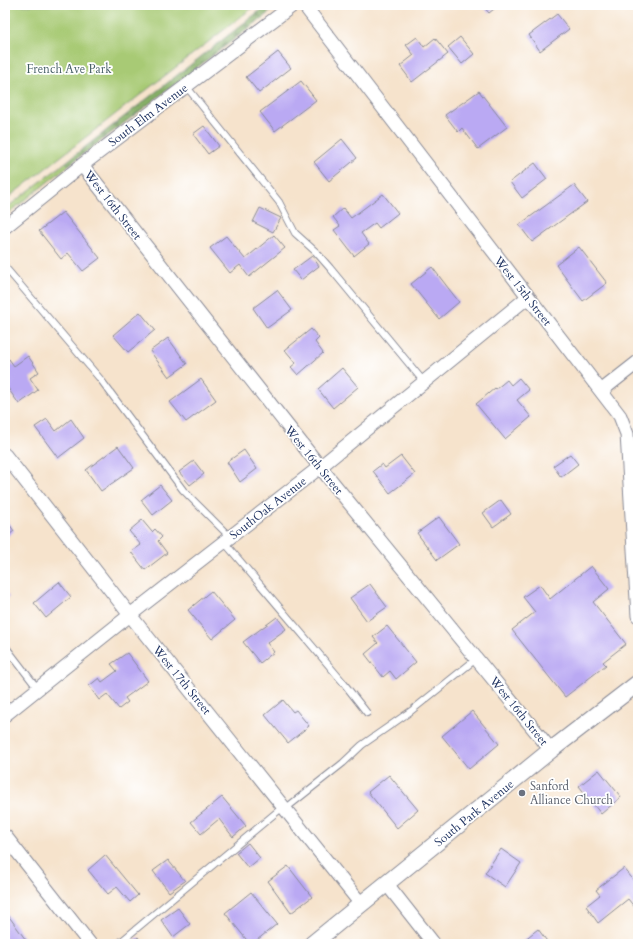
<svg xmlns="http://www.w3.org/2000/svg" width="643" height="949" font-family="Cardo,serif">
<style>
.forest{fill:url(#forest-firs);stroke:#506e62}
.park{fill:#a8ca74;stroke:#627c69}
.building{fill:#baa9f3}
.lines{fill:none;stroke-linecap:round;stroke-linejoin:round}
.service-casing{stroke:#888995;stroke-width:8}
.minor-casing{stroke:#888995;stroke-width:15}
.tertiary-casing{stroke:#888995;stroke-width:18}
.service{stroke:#fff;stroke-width:6}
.minor{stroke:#fff;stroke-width:13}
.tertiary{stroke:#fff;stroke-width:16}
.rail-casing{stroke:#1b2f5e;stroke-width:4.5}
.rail{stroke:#fff;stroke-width:3;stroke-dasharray:9;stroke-linecap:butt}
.worship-dot{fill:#6b7280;stroke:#fff;stroke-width:1.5}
.labels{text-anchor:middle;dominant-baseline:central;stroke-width:3.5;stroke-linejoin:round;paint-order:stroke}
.park-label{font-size:12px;fill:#455e65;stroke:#fff}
.street-label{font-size:12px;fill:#1b2f5e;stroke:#fff}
.worship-label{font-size:12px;fill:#5b616d;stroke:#fff;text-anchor:start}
</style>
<defs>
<pattern id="forest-firs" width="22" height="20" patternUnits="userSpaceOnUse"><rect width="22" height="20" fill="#86ae66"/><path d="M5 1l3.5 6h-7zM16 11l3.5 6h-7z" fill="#6d8e57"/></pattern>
</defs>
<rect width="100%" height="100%" fill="#fff"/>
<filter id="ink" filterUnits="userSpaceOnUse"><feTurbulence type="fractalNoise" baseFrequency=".025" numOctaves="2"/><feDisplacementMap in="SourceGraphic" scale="8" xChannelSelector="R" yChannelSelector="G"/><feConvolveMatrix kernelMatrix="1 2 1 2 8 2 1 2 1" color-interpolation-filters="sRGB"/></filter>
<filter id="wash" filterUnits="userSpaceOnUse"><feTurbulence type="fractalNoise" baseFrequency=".012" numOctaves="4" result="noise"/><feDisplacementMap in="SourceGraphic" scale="16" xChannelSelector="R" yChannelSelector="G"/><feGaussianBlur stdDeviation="0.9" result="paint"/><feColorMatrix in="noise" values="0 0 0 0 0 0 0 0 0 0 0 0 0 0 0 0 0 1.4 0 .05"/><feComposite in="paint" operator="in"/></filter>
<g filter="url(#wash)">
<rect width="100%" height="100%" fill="#f6e3cc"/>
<!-- forest -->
<path class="forest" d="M267 5H279L69 165 66 162Z"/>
<!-- park -->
<path class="park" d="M5 5H256L5 200Z
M66 162 69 165 5 216V209Z"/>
<g id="blocks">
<!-- building -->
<path class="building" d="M482 5H499L489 13Z
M557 14 569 29 540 51 529 35Z
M417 37 424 47 435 38 448 54 412 82 400 66 414 55 406 45Z
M460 37 474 54 462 64 448 47Z
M278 52 291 68 259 93 246 77Z
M301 81 316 100 275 131 260 112Z
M479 91 507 127 478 149 462 128 458 132 445 115Z
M204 126 219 146 208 154 193 134Z
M342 139 357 158 329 181 314 162Z
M535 163 547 179 522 198 510 182Z
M574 185 587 202 532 242 519 225Z
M383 194 398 213 379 228 375 223 361 233 369 244 354 256 334 230 340 226 333 217 343 208 351 218Z
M260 208 281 218 273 232 253 222Z
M63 212 100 258 83 271 68 253 61 259 39 231Z
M274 235 285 248 249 277 240 265 230 273 210 248 226 236 245 259Z
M579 247 607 283 583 301 556 265Z
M312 256 319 266 301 280 293 270Z
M432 267 459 302 439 319 411 284Z
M277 290 292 310 267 328 253 308Z
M140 312 155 330 128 352 113 335Z
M311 329 319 338 315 342 323 353 298 375 291 367 296 363 285 350Z
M168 338 187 364 169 377 150 351Z
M28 356 39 372 30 378 38 390 19 404 5 384V361L9 359 14 366Z
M342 368 358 387 333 408 318 389Z
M519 378 529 390 517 400 531 417 505 439 476 404 495 388 496 389 507 380 511 385Z
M201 379 216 400 186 422 170 402Z
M47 419 56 431 71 419 84 438 58 458 35 427Z
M118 446 134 468 101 491 86 470Z
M244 450 257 469 240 482 227 462Z
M570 454 578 464 561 477 553 466Z
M401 456 415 474 390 493 373 471 382 464 385 468Z
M194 461 204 474 190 485 179 472Z
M160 485 172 500 153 515 141 500Z
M501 500 511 514 493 527 483 513Z
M439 517 459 544 437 560 417 533Z
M5 518 14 531 5 538Z
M142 520 152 532 155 529 162 537 158 541 167 553 145 570 131 552 141 545 129 531Z
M591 566 609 589 593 602 626 644 603 662 606 665 565 697 512 630 535 612 523 597 540 585 550 599Z
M59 582 71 597 46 618 34 603Z
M370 584 387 607 367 621 350 598Z
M211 591 235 620 212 639 188 610Z
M5 592 9 597 5 600Z
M277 617 286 629 267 643 274 652 260 663 243 642Z
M387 626 416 662 396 679 390 671 383 677 365 654 378 643 373 637Z
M127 653 148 681 125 698 128 702 119 709 107 694 99 700 89 686 99 678 102 682 117 671 111 664Z
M283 700 293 712 296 710 309 726 288 743 265 715Z
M472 711 499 744 469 769 442 736Z
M599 770 621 797 601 814 579 786Z
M389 775 418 810 397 828 368 792Z
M222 797 246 826 233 837 219 819 201 834 191 822Z
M248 843 260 858 248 868 236 853Z
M501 849 521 863 505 887 485 873Z
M105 855 138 895 130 902 117 887 108 894 88 870Z
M168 860 185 881 169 892 153 871Z
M288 866 312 897 291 913 268 881Z
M624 868 638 886V908L636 909 628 899 598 923 586 906 600 895 596 890Z
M251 892 277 924 252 944H250L225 913Z
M178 908 190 924 173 937 161 920Z
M5 911 28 943 27 944H5Z
M538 929 549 944H519Z
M138 937 143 944H130Z"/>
</g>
</g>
<g filter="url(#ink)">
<use href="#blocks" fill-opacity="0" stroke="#888995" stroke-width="1"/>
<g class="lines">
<!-- service casing -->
<g class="service-casing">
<path id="service" d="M186 86 279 202 295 233 316 252 330 268 424 382
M5 267 101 380 183 490 230 537
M224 542 342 681 367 713
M5 646 38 689
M285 809 343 763 362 745 411 711 476 659
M118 944 284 806"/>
</g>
<!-- minor casing -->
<g class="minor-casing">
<path id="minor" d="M304 5 620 416 627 434 638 616
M82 165 320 467 551 750
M5 227 82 165 293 5
M601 391 638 362
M5 455 130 615 361 904
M5 715 130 615 320 467 528 297
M5 836 90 944
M386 883 434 944"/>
</g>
<!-- tertiary casing -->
<g class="tertiary-casing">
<path id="tertiary" d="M312 944 551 750 638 683"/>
</g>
<!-- service -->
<use href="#service" class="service"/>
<!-- minor -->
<use href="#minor" class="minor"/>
<!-- tertiary -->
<use href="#tertiary" class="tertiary"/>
<!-- rail casing -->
<g class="rail-casing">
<path id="rail" d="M638 5V10"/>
</g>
<!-- rail -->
<use href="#rail" class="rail"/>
</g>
</g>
<!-- markers -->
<circle class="worship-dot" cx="522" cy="793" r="4"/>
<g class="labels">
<!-- park labels -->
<g class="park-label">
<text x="69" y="69">French Ave Park</text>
</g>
<!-- street labels -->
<g class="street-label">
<text transform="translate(148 115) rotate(-37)">South Elm Avenue</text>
<text transform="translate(113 205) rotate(52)">West 16th Street</text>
<text transform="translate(523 291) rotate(52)">West 15th Street</text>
<text transform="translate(314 460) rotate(51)">West 16th Street</text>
<text transform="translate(268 508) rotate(-38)">SouthOak Avenue</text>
<text transform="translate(182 680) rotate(51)">West 17th Street</text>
<text transform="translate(519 711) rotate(51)">West 16th Street</text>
<text transform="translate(474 813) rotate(-39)">South Park Avenue</text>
</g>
<!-- worship labels -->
<g class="worship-label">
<text x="530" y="786">Sanford<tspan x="530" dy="14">Alliance Church</tspan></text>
</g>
</g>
<!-- margin -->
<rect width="643" height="949" fill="none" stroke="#fff" stroke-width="20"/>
</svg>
